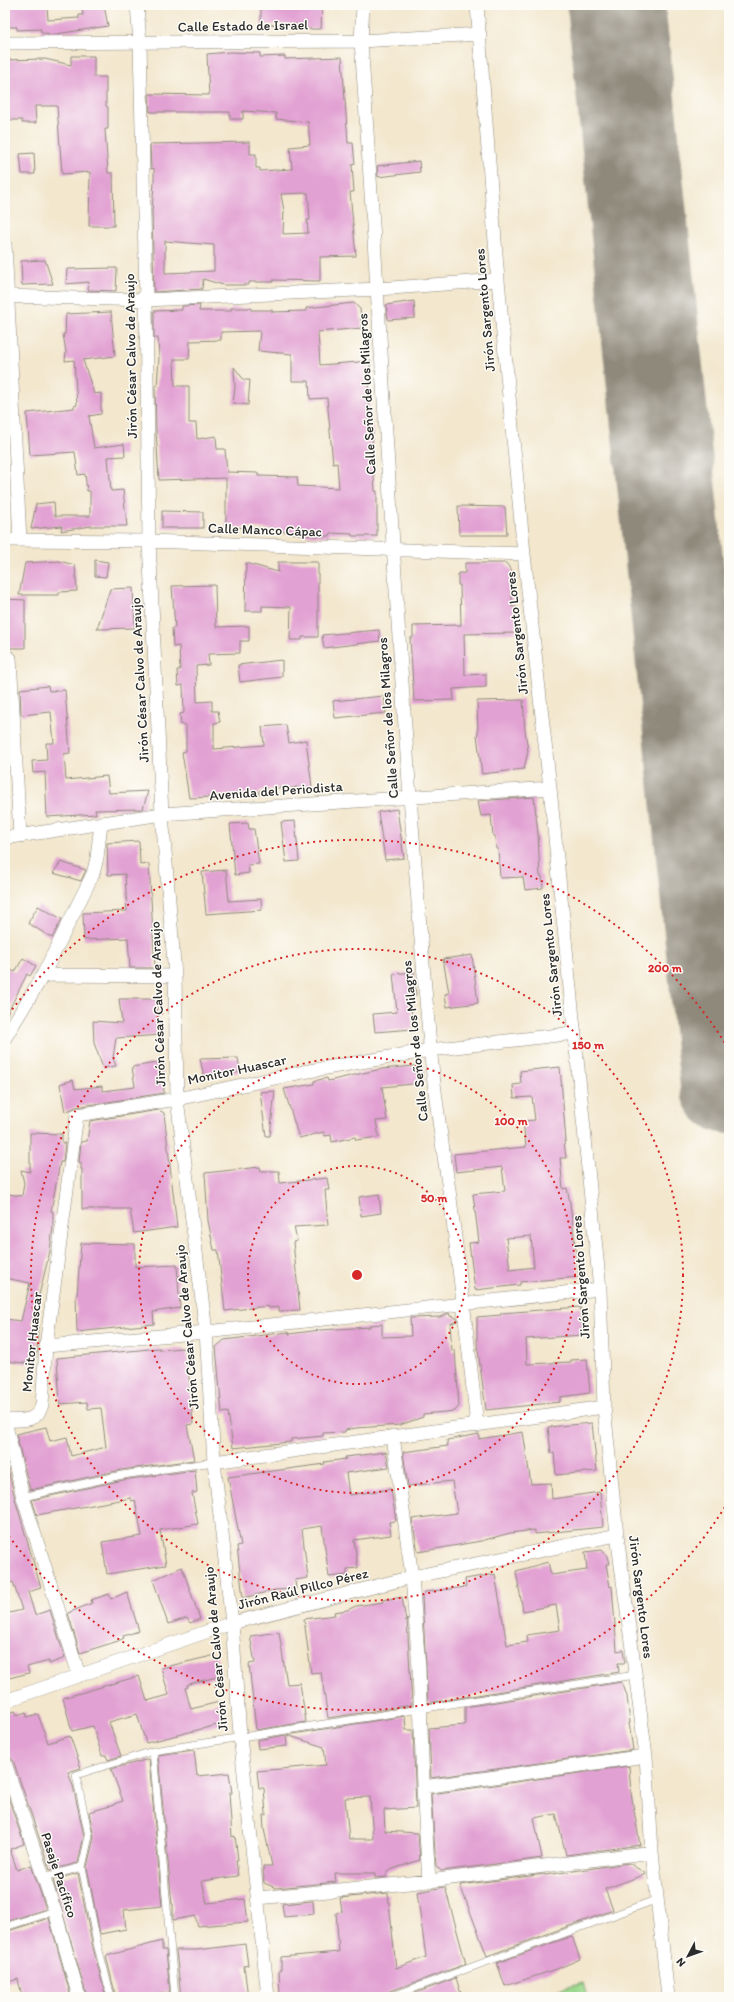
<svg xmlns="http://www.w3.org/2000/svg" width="734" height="2002" font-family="Itim,sans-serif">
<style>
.park{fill:url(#park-crowns);stroke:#64825c}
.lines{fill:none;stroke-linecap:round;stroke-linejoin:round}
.runway{stroke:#8f897c;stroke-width:98}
.building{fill:#e2a1d3;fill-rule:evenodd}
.lane-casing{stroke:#8f897c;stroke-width:8}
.street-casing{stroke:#8f897c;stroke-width:14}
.lane{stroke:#fff;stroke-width:7}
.street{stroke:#fff;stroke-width:13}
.ring{fill:none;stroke:#d62828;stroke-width:2;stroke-dasharray:2 4}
.labels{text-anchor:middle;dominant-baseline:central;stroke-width:3;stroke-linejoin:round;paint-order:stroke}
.street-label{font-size:14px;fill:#2b2b2b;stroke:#fdfcf7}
.centre{fill:#d62828;stroke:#fdfcf7;stroke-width:2}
.ring-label{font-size:12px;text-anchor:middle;font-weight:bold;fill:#d62828;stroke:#fdfcf7;stroke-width:3;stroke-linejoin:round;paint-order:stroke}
</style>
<defs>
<pattern id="park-crowns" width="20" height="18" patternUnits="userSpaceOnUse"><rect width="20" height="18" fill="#9cd98e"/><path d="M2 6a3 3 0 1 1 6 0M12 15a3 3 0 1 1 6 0" fill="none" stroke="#87ba7b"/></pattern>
</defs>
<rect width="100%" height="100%" fill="#fdfcf7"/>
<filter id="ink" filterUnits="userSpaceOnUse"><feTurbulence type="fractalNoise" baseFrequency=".025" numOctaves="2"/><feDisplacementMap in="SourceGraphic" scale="8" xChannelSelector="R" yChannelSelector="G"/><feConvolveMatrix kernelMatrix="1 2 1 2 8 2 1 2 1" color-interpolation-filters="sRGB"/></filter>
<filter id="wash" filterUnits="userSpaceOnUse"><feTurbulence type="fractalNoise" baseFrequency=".012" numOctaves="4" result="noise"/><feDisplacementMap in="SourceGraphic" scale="16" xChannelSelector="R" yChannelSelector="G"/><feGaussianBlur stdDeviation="0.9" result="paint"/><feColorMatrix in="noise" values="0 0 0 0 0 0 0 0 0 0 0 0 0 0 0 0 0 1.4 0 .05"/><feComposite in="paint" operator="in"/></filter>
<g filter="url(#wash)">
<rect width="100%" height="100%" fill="#f3e7ce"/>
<!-- park -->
<path class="park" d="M583 1983 587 1997H532Z"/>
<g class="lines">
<!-- runway -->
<path class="runway" d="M616 5 729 1085"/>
</g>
<g id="blocks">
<!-- building -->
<path class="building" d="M5 5H47L48 20 79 18V15H83L82 8 104 5 108 26 56 34 41 33V29L17 30V27H5Z
M261 5H283L282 8 304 9V6H322L321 29H296V24L261 25Z
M230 52 260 53V57L285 56V59L342 57 348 143H353L355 164 352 165 354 192H350L356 256 320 257V281L273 280V282H249V285H223L203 279 202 289 154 292 152 211 154 183V168L151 169 150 144 250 142V154H256V168H260V171L292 169 290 147 310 145 308 122 276 119V113L243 111V119H230V112H150L149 94 209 95 207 54ZM308 193 310 220H307L308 233 283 234 284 211 281 194ZM165 241 214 245V271L165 273Z
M71 56H94V77H106V106L108 107V129H105L108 173H113L114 226H89L90 172 62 174 57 106H35L36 123H22V120H5V60L45 59 71 65Z
M34 153 35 174H22L20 154Z
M419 161 420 172 378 177 377 166Z
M45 260 53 284 22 285 21 261Z
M117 268 116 291 88 290 89 282 66 284 67 269Z
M414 301 415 318 388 320 386 305Z
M354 303 360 309 362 328 318 332 320 365 371 361 368 377 370 419 373 428 372 446 375 491H377V536H352V534L330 533V536H315L257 528 226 527V478L159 480 156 430 155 386H157L159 358 158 338H154V311L182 310V306L200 305 199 311H231V308H251V310H272V312L306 311V308ZM260 331 258 351 292 354V381H309L310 399 327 398 333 464 337 463 339 488 298 486 297 477 258 476V473L227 472 225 449H217L216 436 197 439 196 423H189V386H175L174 359H189L190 341 221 340V332Z
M111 312 115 356 83 360 94 394 101 393V414L89 416 94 448 124 444 125 456 108 457 111 491 123 490 127 526H91L61 531 62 526 31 529 36 504 54 502 55 516H90V491H87L85 474 78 475 75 452 30 455 27 413 74 408V406L77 405 74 360 65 361 66 352 63 334H65L66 314Z
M234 367 244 380H250L248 405 233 403 235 388Z
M458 506 505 507 507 535H459Z
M162 511 203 512V528H162Z
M95 560 108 562 106 577 95 576Z
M59 561 75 565 77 591 59 592V595H19L25 563Z
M278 562H318V637H302V640H290L291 607 262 606V611H245L246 563 278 572Z
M465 563H506L512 571V607H517L516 633 464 634 465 675 486 674V687L453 689 454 700 414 701 410 638H413V626L461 625 460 585H458V573H465Z
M215 585 216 627 249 626V641H240V653L208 654 209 665 196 666 197 702 212 701V711H218L220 722 214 723V749L264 745 262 727 286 725 289 743 306 740 312 787 298 789V787L286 789 285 787 259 791V795L189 798 182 752 186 751V725H181L180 714 184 713 183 685 178 686 177 670H180L179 646 173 647 172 628H175L172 586Z
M133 588 135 628 97 629 110 589Z
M5 599 25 600V648H5Z
M379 630 380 641 324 648 322 635Z
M282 660V677L240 682 238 665Z
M48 686 49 691 65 690 70 753 64 754 66 780 107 776 109 793 148 791 143 809 95 810 96 814 47 817 45 772 33 773 32 761 47 760 46 743H54L51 712 21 715 20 689Z
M384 696 386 713 335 718 333 701Z
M523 700 525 730 528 751 524 769 482 774 477 735 478 734 477 701Z
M534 797 538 834 540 876H542L543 888 525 890 523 877 500 878 498 849H496L495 836H493L491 815 481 816 478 801Z
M397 809 404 858 385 860 378 812Z
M295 821 299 861 286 862 281 822Z
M248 823 249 829H254L259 864 248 865 249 873 235 875 230 824Z
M139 841 140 865 149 864 155 968H130L128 938 84 940 83 913 127 911 125 874 108 875 107 843Z
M61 862 86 870 81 881 53 873Z
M226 870 229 901 261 899 262 910 206 914 202 872Z
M38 906 62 919 52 938 28 923Z
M472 955 478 1003 447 1007 445 994 449 993 443 959Z
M23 958 36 966 30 976 27 974 5 1018V967L15 972Z
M414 972 416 995 410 996 413 1029 375 1032 373 1014 397 1012 393 974Z
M119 999H157V1012L163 1035 116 1038 113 1058 116 1066 103 1068 94 1043 93 1021 122 1023Z
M238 1058 240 1072 204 1076 200 1059Z
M162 1062 164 1093 76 1107 65 1112 60 1084 73 1080 75 1089 102 1086V1091L135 1087 132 1067Z
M414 1066 422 1070 423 1083 382 1087 387 1120 376 1121 379 1137 356 1140 355 1137 332 1142 331 1135 325 1136 324 1132 299 1138 284 1089 314 1084V1081L327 1078 328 1081 381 1069Z
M560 1067 566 1141H564L566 1158H560L563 1189 567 1188 570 1203 579 1277 520 1282V1285L475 1290 469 1243 479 1242 473 1194 505 1191 502 1167 456 1172 454 1154 526 1147 523 1121 535 1120 532 1097 514 1098 513 1085 521 1084 520 1071ZM531 1236 534 1267 510 1270 506 1238Z
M275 1091 270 1136H266L260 1092Z
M159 1110 164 1113 177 1227 134 1233 130 1209H82V1169H81V1163H79L81 1142 87 1141 90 1121Z
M30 1133 62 1134V1143H65L63 1162H60L51 1211 53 1212V1227L50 1251 32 1323 38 1324 37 1352 33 1364 5 1361V1319L21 1321 30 1283 5 1278V1206L8 1194 22 1196 24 1183 21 1170 30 1172Z
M260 1167 261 1171H279L280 1183 327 1178 329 1190H325L328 1225 294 1227 297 1241 293 1242 300 1310 279 1311V1307L269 1308 268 1306 225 1311 218 1250H214L208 1221 205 1173Z
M379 1194 381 1213 361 1216 359 1197Z
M81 1243 135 1244V1267L177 1265 180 1308 153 1312 154 1324 77 1332 76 1295H77Z
M580 1307 583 1335 526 1339 527 1364 571 1362V1360L587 1359 590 1393 560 1397V1402L486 1410 477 1343V1317L501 1315V1313Z
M449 1313 450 1316 457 1318V1321L450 1324 452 1351H455L459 1406 455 1411 423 1414V1417L400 1425 356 1428 345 1430V1432L323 1433V1436L291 1439V1442L233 1448 228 1412 222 1413 216 1347 224 1340 289 1332V1334L320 1330 370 1327V1325L382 1324V1337L411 1336 410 1318 440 1317Z
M160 1348V1350L182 1348 187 1353 193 1424 187 1425 194 1460 121 1470 30 1490 16 1434 46 1427 50 1441 67 1437 71 1456 106 1447 101 1408 88 1409 87 1402 60 1404 57 1358Z
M592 1423 597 1471 556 1475 554 1453H551L548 1427Z
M523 1432 531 1484 551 1483 552 1499 600 1492 603 1527 535 1534V1530L510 1533 481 1541 418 1552 412 1519 457 1513 452 1481 408 1486 403 1452 448 1446 447 1440 479 1434V1439Z
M386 1452 389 1467 346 1473 349 1495 391 1489 396 1521 389 1522 391 1535 354 1540 358 1568 347 1569V1575L329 1577 322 1526 302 1529 308 1578 295 1580 296 1589 275 1590 243 1598 237 1546 241 1545 228 1477 325 1464 324 1462 346 1459 345 1457Z
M5 1456 15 1499 41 1588 28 1592 35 1615 50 1610 65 1658 49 1664V1661L27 1667 29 1673 5 1679V1614L22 1610 13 1582 5 1584Z
M195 1470 197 1492 192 1493 198 1524 160 1530 166 1565 107 1574 102 1542 142 1536 135 1500 131 1501V1498L37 1515 32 1500 123 1480Z
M602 1550 607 1556 609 1564H606L610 1587 612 1586 617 1651 623 1650 625 1663H618L619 1672 428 1703 422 1597 425 1592 466 1587 465 1579 495 1574 507 1645 528 1642 527 1635 560 1630 556 1605 523 1611 516 1571 548 1562 551 1575 587 1570 585 1552Z
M182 1567 200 1619 190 1623 187 1618 168 1624 153 1580Z
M127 1592 139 1631 123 1636 124 1638 118 1641 80 1653 68 1613 92 1603 91 1600 109 1594 111 1599Z
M402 1597 406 1621 407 1619 412 1705 328 1718 321 1672 311 1673 304 1619 335 1615 334 1612 347 1610 356 1606 383 1602V1600Z
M279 1632 287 1684 300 1683 306 1722 256 1730 249 1664 255 1663 250 1636Z
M216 1655 221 1676 196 1682 187 1685 188 1687 185 1688 191 1709 219 1702 225 1723 146 1743 137 1714 109 1722 121 1756 108 1760 106 1755 102 1756 93 1726 72 1731 63 1698 139 1676 147 1701 169 1695 161 1668Z
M622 1682 627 1696 630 1723H629L633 1750 431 1778 429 1728 465 1725V1707Z
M15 1711 17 1715 26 1712 27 1717 38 1714 48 1743 70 1736 81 1768 68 1772 73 1786 84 1836 78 1863 50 1870 13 1760 10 1757 5 1755V1714Z
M405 1716 406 1730H413L416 1808 384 1810 385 1831 418 1833 420 1860 387 1871V1877L375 1878V1873H335L336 1882 276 1888 264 1883 263 1866H272L264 1829 263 1815H266L264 1788H259L257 1771 326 1765 324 1747 287 1735ZM370 1797 373 1839H349L345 1798Z
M286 1735 287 1746 258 1749 257 1740Z
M194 1750 197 1776 229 1773 232 1793H229L232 1837 235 1836 238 1860H236L238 1876 202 1881 207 1903 245 1899 248 1922 198 1926 195 1916 173 1920V1904H172L158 1755Z
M149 1759 162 1906 124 1910 126 1929 100 1934 87 1867 94 1837 89 1812 114 1805V1804L123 1801 111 1769Z
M629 1766 631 1793 640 1845 566 1855 556 1814 534 1818 542 1858 441 1871 436 1866 431 1794Z
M5 1788 24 1844 10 1849 17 1870 31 1865 46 1909 5 1922Z
M629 1863 646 1874 605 1889 613 1910 487 1956 460 1885 545 1874V1875Z
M78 1873 92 1944 106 1997H87L53 1880Z
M445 1887 466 1964 388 1992 385 1997H280L279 1970H281V1957L339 1952 336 1913 342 1912 340 1898 388 1893 396 1968 426 1957 417 1892Z
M313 1901 314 1914 284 1917 282 1904Z
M49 1918 71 1997H22L18 1979 5 1983V1932Z
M572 1936 580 1959 557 1969 505 1986 497 1963Z
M162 1941V1950H166L170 1992 116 1997 106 1956Z
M245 1944 248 1965 244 1966 248 1997H181L176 1950H197Z
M456 1978 462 1997H405Z"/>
</g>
</g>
<g filter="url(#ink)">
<use href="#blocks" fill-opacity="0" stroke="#8f897c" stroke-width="1"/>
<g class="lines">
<!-- lane casing -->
<g class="lane-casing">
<path id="lane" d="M23 1497 122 1475 214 1462
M153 1751 175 1997
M44 1877 82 1867
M5 1927 55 1911
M111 1997 97 1943 82 1867 89 1836 76 1775 153 1751 635 1675
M390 1997 658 1899"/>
</g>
<!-- street casing -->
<g class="street-casing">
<path id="street" d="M137 5 140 43 146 300 149 541 162 814 175 976 177 1099 206 1332 214 1462 232 1623 240 1736 268 1997
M363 5 361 41C384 375 400 710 430 1045 434 1093 442 1142 449 1190 459 1268 469 1347 477 1426
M477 5 498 280 524 554 550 788 600 1289 604 1407 617 1535 646 1756 652 1852 668 1997
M5 43 361 41 480 34
M5 244 20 540
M5 296 146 300 378 289 498 280
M5 540 149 541 524 554
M10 658 20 836
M5 838 162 814 550 788
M43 975 175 976
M5 1038 43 975 93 874 97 858 101 823
M46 1346 206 1332 600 1289
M5 1420C21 1420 37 1423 42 1405L46 1346 77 1115 177 1099 303 1072 430 1050 575 1033
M5 1421 23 1497 79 1675
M393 1436 412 1577 419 1668 423 1787 429 1881
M214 1462 604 1407
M5 1701 232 1623 412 1577 617 1535
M5 1763 55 1911 79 1997
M423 1787 646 1756
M258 1898 429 1881 652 1852"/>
</g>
<!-- lane -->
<use href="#lane" class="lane"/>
<!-- street -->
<use href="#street" class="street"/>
</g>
</g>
<!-- distance rings -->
<g class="ring">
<circle cx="357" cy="1275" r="109"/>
<circle cx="357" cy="1275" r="218"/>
<circle cx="357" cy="1275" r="326"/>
<path d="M728 1502A435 435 0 0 1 5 1531M5 1019A435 435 0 0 1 728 1048"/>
</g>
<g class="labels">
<!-- street labels -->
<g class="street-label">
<text transform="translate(243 26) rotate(-1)">Calle Estado de Israel</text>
<text transform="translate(485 310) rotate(-95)">Jirón Sargento Lores</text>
<text transform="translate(131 356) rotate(-91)">Jirón César Calvo de Araujo</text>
<text transform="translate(367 394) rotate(-93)">Calle Señor de los Milagros</text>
<text transform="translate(265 530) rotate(2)">Calle Manco Cápac</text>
<text transform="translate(517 633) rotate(-96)">Jirón Sargento Lores</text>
<text transform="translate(140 680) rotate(-93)">Jirón César Calvo de Araujo</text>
<text transform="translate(388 718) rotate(-94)">Calle Señor de los Milagros</text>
<text transform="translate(276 791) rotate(-4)">Avenida del Periodista</text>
<text transform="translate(551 955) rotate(-96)">Jirón Sargento Lores</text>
<text transform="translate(158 1004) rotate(-92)">Jirón César Calvo de Araujo</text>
<text transform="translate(415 1041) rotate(-96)">Calle Señor de los Milagros</text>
<text transform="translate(237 1070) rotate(-12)">Monitor Huascar</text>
<text transform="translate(581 1277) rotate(-94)">Jirón Sargento Lores</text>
<text transform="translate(187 1327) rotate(-95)">Jirón César Calvo de Araujo</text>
<text transform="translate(32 1342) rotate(-84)">Monitor Huascar</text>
<text transform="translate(303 1589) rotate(-14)">Jirón Raúl Pillco Pérez</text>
<text transform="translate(641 1597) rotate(83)">Jirón Sargento Lores</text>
<text transform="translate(216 1649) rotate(-95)">Jirón César Calvo de Araujo</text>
<text transform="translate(59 1875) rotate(72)">Pasaje Pacífico</text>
</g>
</g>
<circle cx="357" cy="1275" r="6" class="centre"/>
<g class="ring-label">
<text x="665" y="972">200 m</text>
<text x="588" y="1049">150 m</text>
<text x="511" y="1125">100 m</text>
<text x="434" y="1202">50 m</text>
</g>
<!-- margin -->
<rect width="734" height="2002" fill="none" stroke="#fdfcf7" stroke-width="20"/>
<!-- north arrow -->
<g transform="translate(688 1956) rotate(229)" stroke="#fdfcf7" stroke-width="3" paint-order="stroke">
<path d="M0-3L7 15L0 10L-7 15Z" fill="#2b2b2b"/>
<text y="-6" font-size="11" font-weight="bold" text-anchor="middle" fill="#2b2b2b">N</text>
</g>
</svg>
